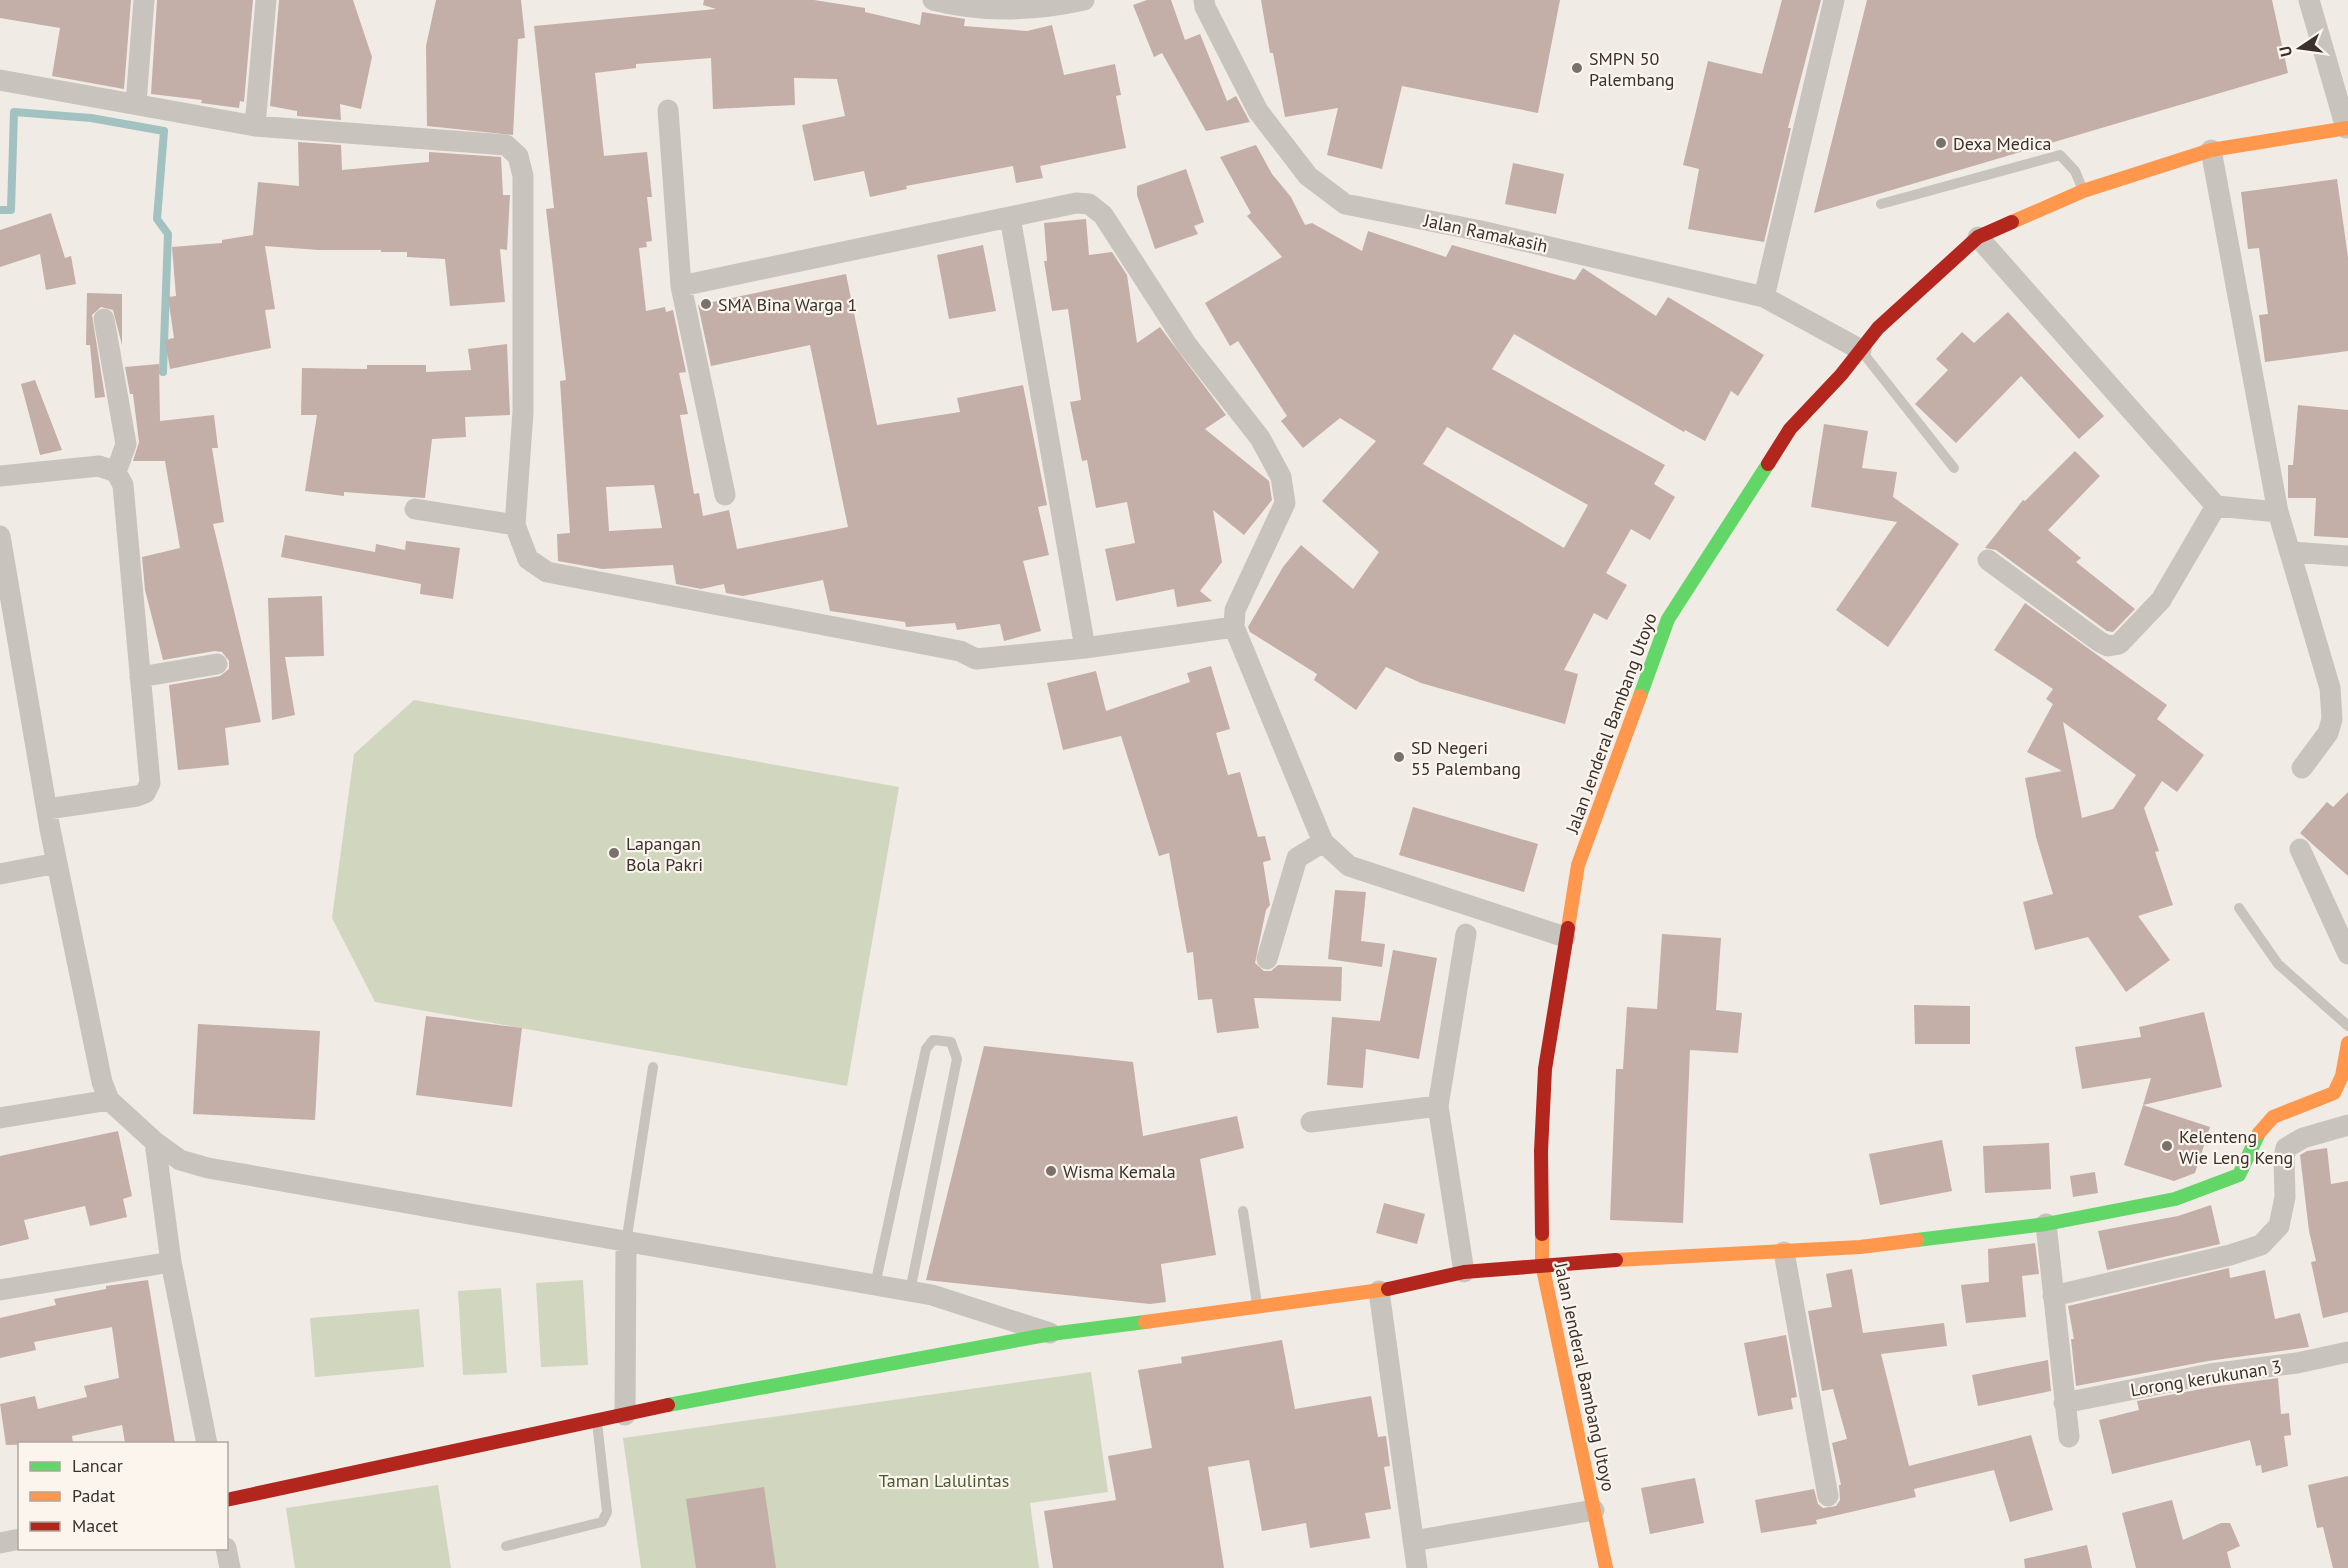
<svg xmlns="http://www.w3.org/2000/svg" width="2348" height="1568" font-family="'PT Sans',sans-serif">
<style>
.green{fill:#d1d6bf}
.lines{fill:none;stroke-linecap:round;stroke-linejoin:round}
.stream{stroke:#a1c2c1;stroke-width:8}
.building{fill:#c3afa7;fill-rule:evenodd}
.lane{stroke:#c9c3be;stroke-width:10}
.street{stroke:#c9c3be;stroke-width:21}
.fast{stroke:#63d668;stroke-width:14}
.slow{stroke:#ff974d;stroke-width:14}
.jam{stroke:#b3261e;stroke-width:14}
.poi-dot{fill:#7a716c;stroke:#fbf5ee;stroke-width:2}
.labels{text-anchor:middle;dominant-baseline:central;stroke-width:4.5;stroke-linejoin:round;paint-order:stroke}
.poi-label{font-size:18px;fill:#3b302b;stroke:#fbf5ee;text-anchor:start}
.street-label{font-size:18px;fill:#3b302b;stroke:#fbf5ee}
.park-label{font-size:18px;fill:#4a5a2e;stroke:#fbf5ee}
</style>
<rect width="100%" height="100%" fill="#f0ebe5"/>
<!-- green -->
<path class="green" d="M414 700 899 787 847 1086 375 1002 332 918 354 754Z
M583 1280 588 1365 541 1367 536 1283Z
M501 1288 507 1373 463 1375 458 1291Z
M419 1309 424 1367 315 1377 310 1318Z
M1091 1372 1108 1492 1030 1503 1039 1568H641L623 1438Z
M438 1485 451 1568H295L286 1508Z"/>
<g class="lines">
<!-- stream -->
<path class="stream" d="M0 210H11L14 112 91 118 164 131 157 219 168 234 163 372"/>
</g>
<!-- building -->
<path class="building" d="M0 0H131L124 89 52 76 60 28 0 18Z
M157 0H253L244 102 240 101 239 108 201 103 202 100 151 94Z
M279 0H353L372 57 361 109 340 104 341 120 297 116V111L270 106Z
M436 0H521L525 38 518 39 513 135 427 126 426 46Z
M704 0H814L865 8V12L920 25 922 12 965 19 964 26 1027 31 1052 25 1064 75 1115 64 1121 95 1116 96 1126 148 1040 166 1043 178 1016 183 1013 166 906 186 907 189 870 197 864 171 814 181 802 125 845 116 837 79 794 78 795 105 713 109 711 58 636 64V68L595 73 604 156 647 152 652 197H647L652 241 646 242 647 247 639 248 646 311 665 307 666 312 673 310 686 372 679 373 688 414 680 415 694 494 699 493 703 516 729 510 737 549 848 527 810 345 711 366 698 305 846 274 877 425 960 412 957 398 1023 385 1047 505 1038 507 1049 555 1023 561 1041 631 1004 641 1000 624 957 630 955 623 906 627 905 622 830 611 823 580 743 596 726 593 724 584 701 589 676 584 673 565 602 569 558 561 557 534 570 533 560 381 566 380 546 209 554 208 534 26 716 9 703 5ZM654 485 662 528 609 531 606 487Z
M1147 0H1171L1185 40 1200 34 1227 101 1236 96 1250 122 1206 131 1162 53 1154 57 1133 5Z
M1261 0H1560L1538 113 1402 86 1382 169 1327 155 1338 108 1285 117 1273 53H1270Z
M1782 0H1821L1788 128H1791L1764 242 1688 229 1699 169 1683 165 1708 61 1762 74Z
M1867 0H2272L2288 73 1814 213Z
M298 142 341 145 342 170 429 162V152L501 157 503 195H510L507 250 500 249 505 302 450 306 445 259 407 257V252H381V250H319L265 246 275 309 265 310 271 348 170 369 165 340 174 338 168 297 176 296 172 247 222 243V240L253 235 258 182 299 186Z
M1256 145 1272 174 1291 197 1305 225 1312 223 1362 251 1368 231 1446 257 1452 245 1575 280 1583 268 1656 316 1668 297 1764 355 1738 396 1731 391 1705 441 1685 430 1684 432 1514 334 1492 369 1665 465 1654 484 1675 497 1650 540 1631 529 1606 573 1627 585 1607 620 1594 613 1564 670 1578 674 1565 724 1421 683 1386 667 1356 710 1314 680 1317 674 1250 632 1248 627 1283 567 1301 545 1353 589 1379 552 1322 501 1376 441 1340 418 1303 448 1281 421 1287 416 1238 341 1230 346 1205 303 1282 257 1247 216 1251 213 1220 157ZM1447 427 1588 505 1564 548 1423 464Z
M1513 163 1564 174 1556 214 1505 204Z
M1186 169 1204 222 1194 226 1198 234 1155 249 1137 195V186Z
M2337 179 2348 257V351L2265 362 2259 315 2268 314 2259 248 2248 249 2241 192Z
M51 213 65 258 71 256 76 284 46 290 40 254 0 267V230Z
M1086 219 1089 255 1112 252 1127 275 1137 343 1160 327 1226 415 1205 429 1269 481 1272 500 1244 535 1213 510 1222 562 1200 591 1212 601 1177 607 1174 589 1116 601 1105 549 1135 543 1127 502 1096 508 1087 460 1082 461 1070 402 1081 400 1068 309 1052 311 1044 261H1047L1044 223Z
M983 245 996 311 949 319 937 255Z
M87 293 122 294V345L113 310 101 307 92 315 105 397 95 398 90 345H86Z
M2008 312 2104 416 2079 439 2021 376 1956 443 1915 404 1948 370 1936 359 1962 332 1974 343Z
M507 344 510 415 465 417 466 437 432 439 425 498 344 492V496L305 491 317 415H301L302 368 367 369V365H426V372L471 370 468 349Z
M159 364 160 421 214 415 218 448H212L224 522 213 524 261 722 225 728 229 765 178 770 169 685 220 676 229 669V661L222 652 215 651 163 660 145 590 142 557 180 548 165 461H133L139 442 133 394H130L125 367Z
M35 380 62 450 40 455 21 384Z
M2298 405 2348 410V538L2314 536 2316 498H2288V465H2293Z
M1824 424 1868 431 1862 468 1897 472 1893 497 1959 544 1888 647 1836 610 1897 522 1811 507Z
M2075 451 2100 476 2048 530 2081 558 2076 562 2135 609 2113 632 2107 631 1996 550 1985 548 2023 500 2025 501Z
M285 535 375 552 376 544 405 550 406 541 460 548 453 599 420 594 421 584 281 557Z
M322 596 324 656 285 657 295 715 272 720 268 598Z
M2025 603 2167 705 2157 719 2204 755 2177 792 2162 781 2144 808 2159 851 2155 852 2173 905 2138 916 2170 960 2126 992 2088 937 2035 950 2023 902 2053 894 2036 837 2025 778 2062 771 2027 752 2053 704 2046 699 2053 689 1994 650ZM2063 722 2136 775 2113 809 2082 818Z
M1211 666 1230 729 1216 733 1228 775 1240 772 1258 837 1265 836 1271 860 1263 862 1270 905 1266 910 1255 963 1264 971H1271L1278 965 1342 967 1341 1001 1254 998 1259 1028 1217 1033 1212 999 1198 1000 1193 952 1187 953 1169 853 1159 856 1121 736 1063 750 1047 683 1096 671 1106 711 1190 682 1187 673Z
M2348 792V876L2300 833 2327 802 2333 807Z
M1413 807 1538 844 1524 892 1399 855Z
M1335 890 1366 892 1361 941 1385 944 1382 967 1328 959Z
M1662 934 1721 938 1716 1010 1742 1013 1738 1053 1690 1050 1683 1223 1610 1220 1616 1069H1623L1627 1007 1657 1009Z
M1393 950 1437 958 1419 1059 1366 1049 1363 1088 1327 1085 1332 1017 1380 1021Z
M1914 1005 1970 1006V1044H1915Z
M2204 1012 2222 1087 2143 1105 2151 1078 2082 1089 2075 1047 2141 1037 2139 1027Z
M426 1016 522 1028 512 1107 416 1095Z
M198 1024 320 1031 315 1120 193 1114Z
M984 1046 1133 1062 1143 1136 1237 1116 1244 1148 1200 1159 1216 1255 1161 1264 1166 1302 1150 1304 926 1280Z
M2143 1105 2210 1127 2195 1173 2174 1181 2124 1165Z
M118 1131 132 1196 123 1199 127 1217 90 1226 85 1206 24 1220 29 1239 0 1246V1156Z
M1942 1140 1952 1191 1880 1205 1869 1154Z
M2049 1143 2051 1189 1985 1193 1983 1146Z
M2327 1148 2331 1184 2348 1181V1312L2323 1318 2311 1262 2316 1261 2309 1231 2300 1155 2307 1151Z
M2095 1172 2098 1193 2073 1197 2070 1176Z
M1384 1203 1425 1214 1417 1244 1376 1233Z
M2211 1205 2220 1244 2107 1270 2098 1231 2178 1216Z
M2035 1243 2039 1274 2022 1276 2026 1317 1966 1323 1961 1285 1989 1282 1988 1249Z
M2229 1268 2230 1278 2265 1270 2275 1319 2300 1313 2309 1347 2208 1361 2076 1386 2071 1339H2074L2068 1306Z
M1852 1269 1863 1333 1944 1323 1947 1346 1881 1354 1909 1466 2031 1435 2053 1510 2010 1522 1994 1470 1914 1489 1916 1497 1816 1520 1817 1524 1761 1533 1755 1500 1814 1489 1818 1504 1823 1508 1836 1506 1840 1500 1839 1485H1841L1832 1443 1847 1439 1833 1389 1822 1391 1808 1311 1832 1307 1826 1274Z
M148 1280 175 1443H125L122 1425 72 1436 73 1443 6 1445 0 1404 35 1396 38 1409 87 1397 84 1386 119 1378 112 1327 34 1342 36 1350 0 1358V1318L56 1305 54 1299 106 1289V1286Z
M1786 1335 1797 1397 1791 1398 1793 1409 1758 1416 1744 1343Z
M1282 1340 1295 1409 1371 1396 1378 1437 1386 1436 1390 1466 1384 1467 1391 1509 1365 1513 1370 1538 1310 1548 1306 1523 1262 1531 1249 1460 1208 1467 1224 1568H1053L1044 1511 1116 1500 1108 1456 1152 1448 1138 1370 1182 1363 1181 1357Z
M2048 1360 2051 1391 1978 1406 1972 1375Z
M2278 1378 2281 1414 2289 1413 2291 1435 2284 1436 2288 1466 2262 1473 2261 1465 2256 1466 2250 1440 2112 1474 2099 1420 2139 1410 2137 1401 2212 1387Z
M2348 1476V1568H2333L2323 1527 2317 1528 2308 1485Z
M1695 1478 1704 1523 1650 1534 1641 1488Z
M764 1487 776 1568H696L686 1499Z
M2172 1500 2183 1540 2221 1523H2230L2240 1546 2227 1552 2231 1568H2136L2122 1513Z
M2087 1545 2092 1568H2025L2024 1559Z"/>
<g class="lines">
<!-- lane -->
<path class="lane" d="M1881 204 2060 155 2075 171 2083 190
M1863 353 1954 468
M2239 908 2278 964 2348 1026
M1243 1211 1257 1304
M626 1243 653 1067
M875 1285 926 1049 933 1040 951 1042 957 1059 910 1291
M506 1546 602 1522 607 1512 597 1422"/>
<!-- street -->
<path class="street" d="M933 0C983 13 1034 11 1084 0
M1204 0 1205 7 1258 111 1308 176 1345 204 1481 231 1764 297 1861 350
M2309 0 2346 128
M0 80 255 126 506 145 518 156 523 176V412L515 525 528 559 547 572 960 651 976 659 1085 648 1234 627 1323 842 1349 866 1565 937
M136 103 144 0
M668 110 681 286 1076 203 1089 204 1103 215 1187 345 1260 438 1281 477 1285 503 1235 610 1234 627
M255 126 266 0
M2211 150 2278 512 2330 688 2332 719 2328 733 2302 768
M1010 217 1085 648
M1978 237 2216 506 2278 512
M681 286 725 495
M1764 297 1834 0
M104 319 126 444 116 472
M0 476 99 466 116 472 123 485 150 783 145 793 137 796 47 809
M415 509 515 525
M0 536 50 829 102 1082 109 1100 155 1142 180 1160 208 1168 932 1295 1050 1333
M2291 552 2348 556
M1988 560 2100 642 2108 646 2119 644 2161 600 2216 506
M140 677 217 664
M2300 849 2348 954
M0 874 57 863
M1267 959 1297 858 1323 842
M0 1118 109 1100
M1311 1122 1438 1106
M155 1142 171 1262 207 1444
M2046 1224 2069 1437
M1784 1252 1828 1496
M1464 1272 1438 1106 1466 934
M0 1290 171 1262
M1379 1291 1417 1568
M2053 1296 2230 1255 2261 1245 2279 1226 2285 1197 2284 1157 2286 1148 2303 1138 2348 1125
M2064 1403 2210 1374 2297 1363 2348 1352
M625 1415 626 1243
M1413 1541 1594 1510
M0 1543 20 1539
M226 1548 230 1568"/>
<!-- fast -->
<path class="fast" d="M1640 696 1668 619 1768 464
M1917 1240 2046 1224 2175 1199 2239 1175 2259 1133
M668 1405 1051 1334 1145 1322"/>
<!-- slow -->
<path class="slow" d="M2012 222 2083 191 2211 150 2348 128
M1568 928 1578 865 1640 696
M2259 1133 2273 1117 2334 1093 2342 1076 2348 1043
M1542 1234V1264L1606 1568
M1616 1260 1860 1247 1917 1240
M1145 1322 1388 1289"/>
<!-- jam -->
<path class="jam" d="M1768 464 1790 429 1841 375 1878 328 1978 237 2012 222
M1542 1234 1541 1151 1545 1069 1568 928
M1388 1289 1464 1272 1616 1260
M226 1500 668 1405"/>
</g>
<!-- markers -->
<g class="poi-dot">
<circle cx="1577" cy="68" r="6"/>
<circle cx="1941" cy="143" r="6"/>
<circle cx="706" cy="304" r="6"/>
<circle cx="1399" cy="757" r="6"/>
<circle cx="614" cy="853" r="6"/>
<circle cx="2167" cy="1146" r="6"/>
<circle cx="1051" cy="1171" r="6"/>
</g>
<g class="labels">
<!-- poi labels -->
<g class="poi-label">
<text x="1589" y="58">SMPN 50<tspan x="1589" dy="21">Palembang</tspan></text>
<text x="1953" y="143">Dexa Medica</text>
<text x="718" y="304">SMA Bina Warga 1</text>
<text x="1411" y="747">SD Negeri<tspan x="1411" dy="21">55 Palembang</tspan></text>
<text x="626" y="843">Lapangan<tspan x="626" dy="21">Bola Pakri</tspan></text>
<text x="2179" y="1136">Kelenteng<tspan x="2179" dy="21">Wie Leng Keng</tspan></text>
<text x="1063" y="1171">Wisma Kemala</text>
</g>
<!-- street labels -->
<g class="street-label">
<text transform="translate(1486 233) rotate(12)">Jalan Ramakasih</text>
<text transform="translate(1611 723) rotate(-70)">Jalan Jenderal Bambang Utoyo</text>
<text transform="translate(1585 1377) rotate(78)">Jalan Jenderal Bambang Utoyo</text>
<text transform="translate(2206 1378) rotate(-9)">Lorong kerukunan 3</text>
</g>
<!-- park labels -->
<g class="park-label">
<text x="944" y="1480">Taman Lalulintas</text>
</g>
</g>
<!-- legend -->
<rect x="18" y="1442" width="210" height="108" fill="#fbf5ee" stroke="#aea6a0" stroke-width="1.5"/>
<rect x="30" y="1462" width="30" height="9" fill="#63d668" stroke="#aea6a0" stroke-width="1.5"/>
<text x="72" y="1472" font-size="18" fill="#3b302b">Lancar</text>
<rect x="30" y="1492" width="30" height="9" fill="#ff974d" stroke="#aea6a0" stroke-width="1.5"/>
<text x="72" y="1502" font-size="18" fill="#3b302b">Padat</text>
<rect x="30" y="1522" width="30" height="9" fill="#b3261e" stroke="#aea6a0" stroke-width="1.5"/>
<text x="72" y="1532" font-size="18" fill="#3b302b">Macet</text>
<!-- north arrow -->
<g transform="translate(2300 48) rotate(257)" stroke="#fbf5ee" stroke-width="4.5" paint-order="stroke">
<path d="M0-4.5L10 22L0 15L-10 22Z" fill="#3b302b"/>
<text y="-9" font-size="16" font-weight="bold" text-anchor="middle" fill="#3b302b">U</text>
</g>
</svg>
